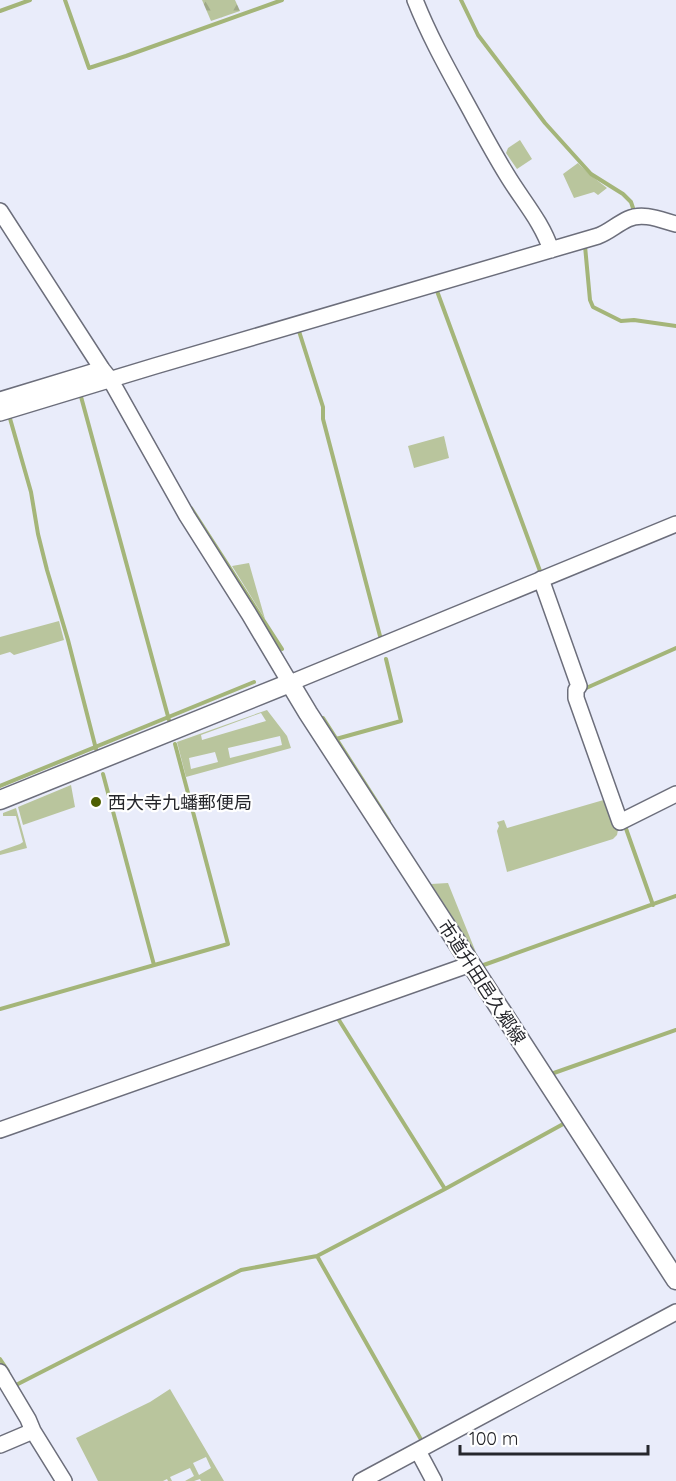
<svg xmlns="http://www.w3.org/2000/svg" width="676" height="1481" font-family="Quicksand,'Noto Sans JP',sans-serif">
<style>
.grass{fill:#b9c59d;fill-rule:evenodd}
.forest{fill:url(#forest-firs)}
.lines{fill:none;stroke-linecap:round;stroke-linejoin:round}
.stream{stroke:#a4b579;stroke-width:4}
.minor-casing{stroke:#6c6e7b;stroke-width:18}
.tertiary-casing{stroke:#6c6e7b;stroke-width:21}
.minor{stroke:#fff;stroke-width:15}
.tertiary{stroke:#fff;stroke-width:18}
.poi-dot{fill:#4d5e02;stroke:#fff;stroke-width:2}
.labels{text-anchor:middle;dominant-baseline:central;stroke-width:4.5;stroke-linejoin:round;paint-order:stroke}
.poi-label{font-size:18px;fill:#26272c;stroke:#fff;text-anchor:start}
.street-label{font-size:18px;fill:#26272c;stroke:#fff}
</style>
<defs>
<pattern id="forest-firs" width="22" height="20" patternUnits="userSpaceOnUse" patternTransform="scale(1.5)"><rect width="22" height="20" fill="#b9c59d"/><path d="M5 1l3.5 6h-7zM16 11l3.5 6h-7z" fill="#9fa987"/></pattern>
</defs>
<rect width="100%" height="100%" fill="#e9ecfa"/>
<!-- grass -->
<path class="grass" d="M520 140 532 159 517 169 506 153 508 148Z
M578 163 589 174 607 188 598 195 594 192 574 198 563 174Z
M444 436 449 458 414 468 408 446Z
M249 563 265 619 232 566Z
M59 621 64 640 14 655 10 652 0 655V637Z
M267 710 287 736 291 748 186 777 177 742ZM261 713 266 721 202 740 201 735ZM280 736 282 745 230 758 228 748ZM215 752 218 762 191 769 189 758Z
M71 785 75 807 23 825 18 807Z
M607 799 618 830 617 835 613 839 507 872 497 831 499 826 497 822 504 820 507 828Z
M16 808 27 848 0 855V851L20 844 23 842 16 816H3V813Z
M448 883 477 955 431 884Z
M170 1389 224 1481H201L200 1479 194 1481H185L194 1476 190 1468 170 1477 172 1481H168L167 1479 163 1481H98L76 1438 150 1402ZM206 1457 211 1468 199 1475 193 1463Z"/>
<!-- forest -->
<path class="forest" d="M202 0H235L240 11 211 21Z"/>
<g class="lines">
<!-- stream -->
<path class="stream" d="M65 0 89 68 126 56 282 0
M461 0 478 35 545 123 591 174 623 194 631 202 634 211
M0 11 30 0
M585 246 590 300 593 307 621 321 634 320 676 326
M437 291 540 571
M298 328 323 407V419L380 636
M80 393 169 720
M9 415 31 492 38 534 47 570 68 640 96 749
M191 508 282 649
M584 689 676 648
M323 718 389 821
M336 739 401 721 386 659
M103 774 154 965
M0 786 254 682
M624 823 653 905
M478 967 676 896
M0 1009 228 944 175 744
M551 1074 676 1030
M445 1189 565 1123
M317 1256 423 1443
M0 1359 8 1371
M16 1385 241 1270 317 1256 445 1189 337 1017"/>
<!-- minor casing -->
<g class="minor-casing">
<path id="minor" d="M415 0C428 33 445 64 462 95 477 122 491 149 507 175 522 200 542 222 551 250
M0 211 102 369 110 379 187 516 249 614 290 683 676 524
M0 400 102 369
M0 413 155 366 598 236C609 232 617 224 628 219 643 212 661 220 676 224
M541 579 579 686 576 690V698L620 822 676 794
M0 1130 471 964
M0 1372 28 1419 33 1431 64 1481
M0 1445 33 1431
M418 1451 434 1481
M361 1481 676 1312"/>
</g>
<!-- tertiary casing -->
<g class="tertiary-casing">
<path id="tertiary" d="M0 800 290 683 308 713 676 1280"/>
</g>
<!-- minor -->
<use href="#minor" class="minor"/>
<!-- tertiary -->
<use href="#tertiary" class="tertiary"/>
</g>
<!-- markers -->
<circle class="poi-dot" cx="96" cy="802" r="6"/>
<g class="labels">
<!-- poi labels -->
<g class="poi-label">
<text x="108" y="802">西大寺九蟠郵便局</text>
</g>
<!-- street labels -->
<g class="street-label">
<text transform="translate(482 982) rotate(57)">市道升田邑久郷線</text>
</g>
</g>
<!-- scale -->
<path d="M460 1445v9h188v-9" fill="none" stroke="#26272c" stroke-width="3"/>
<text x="469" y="1445" font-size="18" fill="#26272c" stroke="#ffffff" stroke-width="4.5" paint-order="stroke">100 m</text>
</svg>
